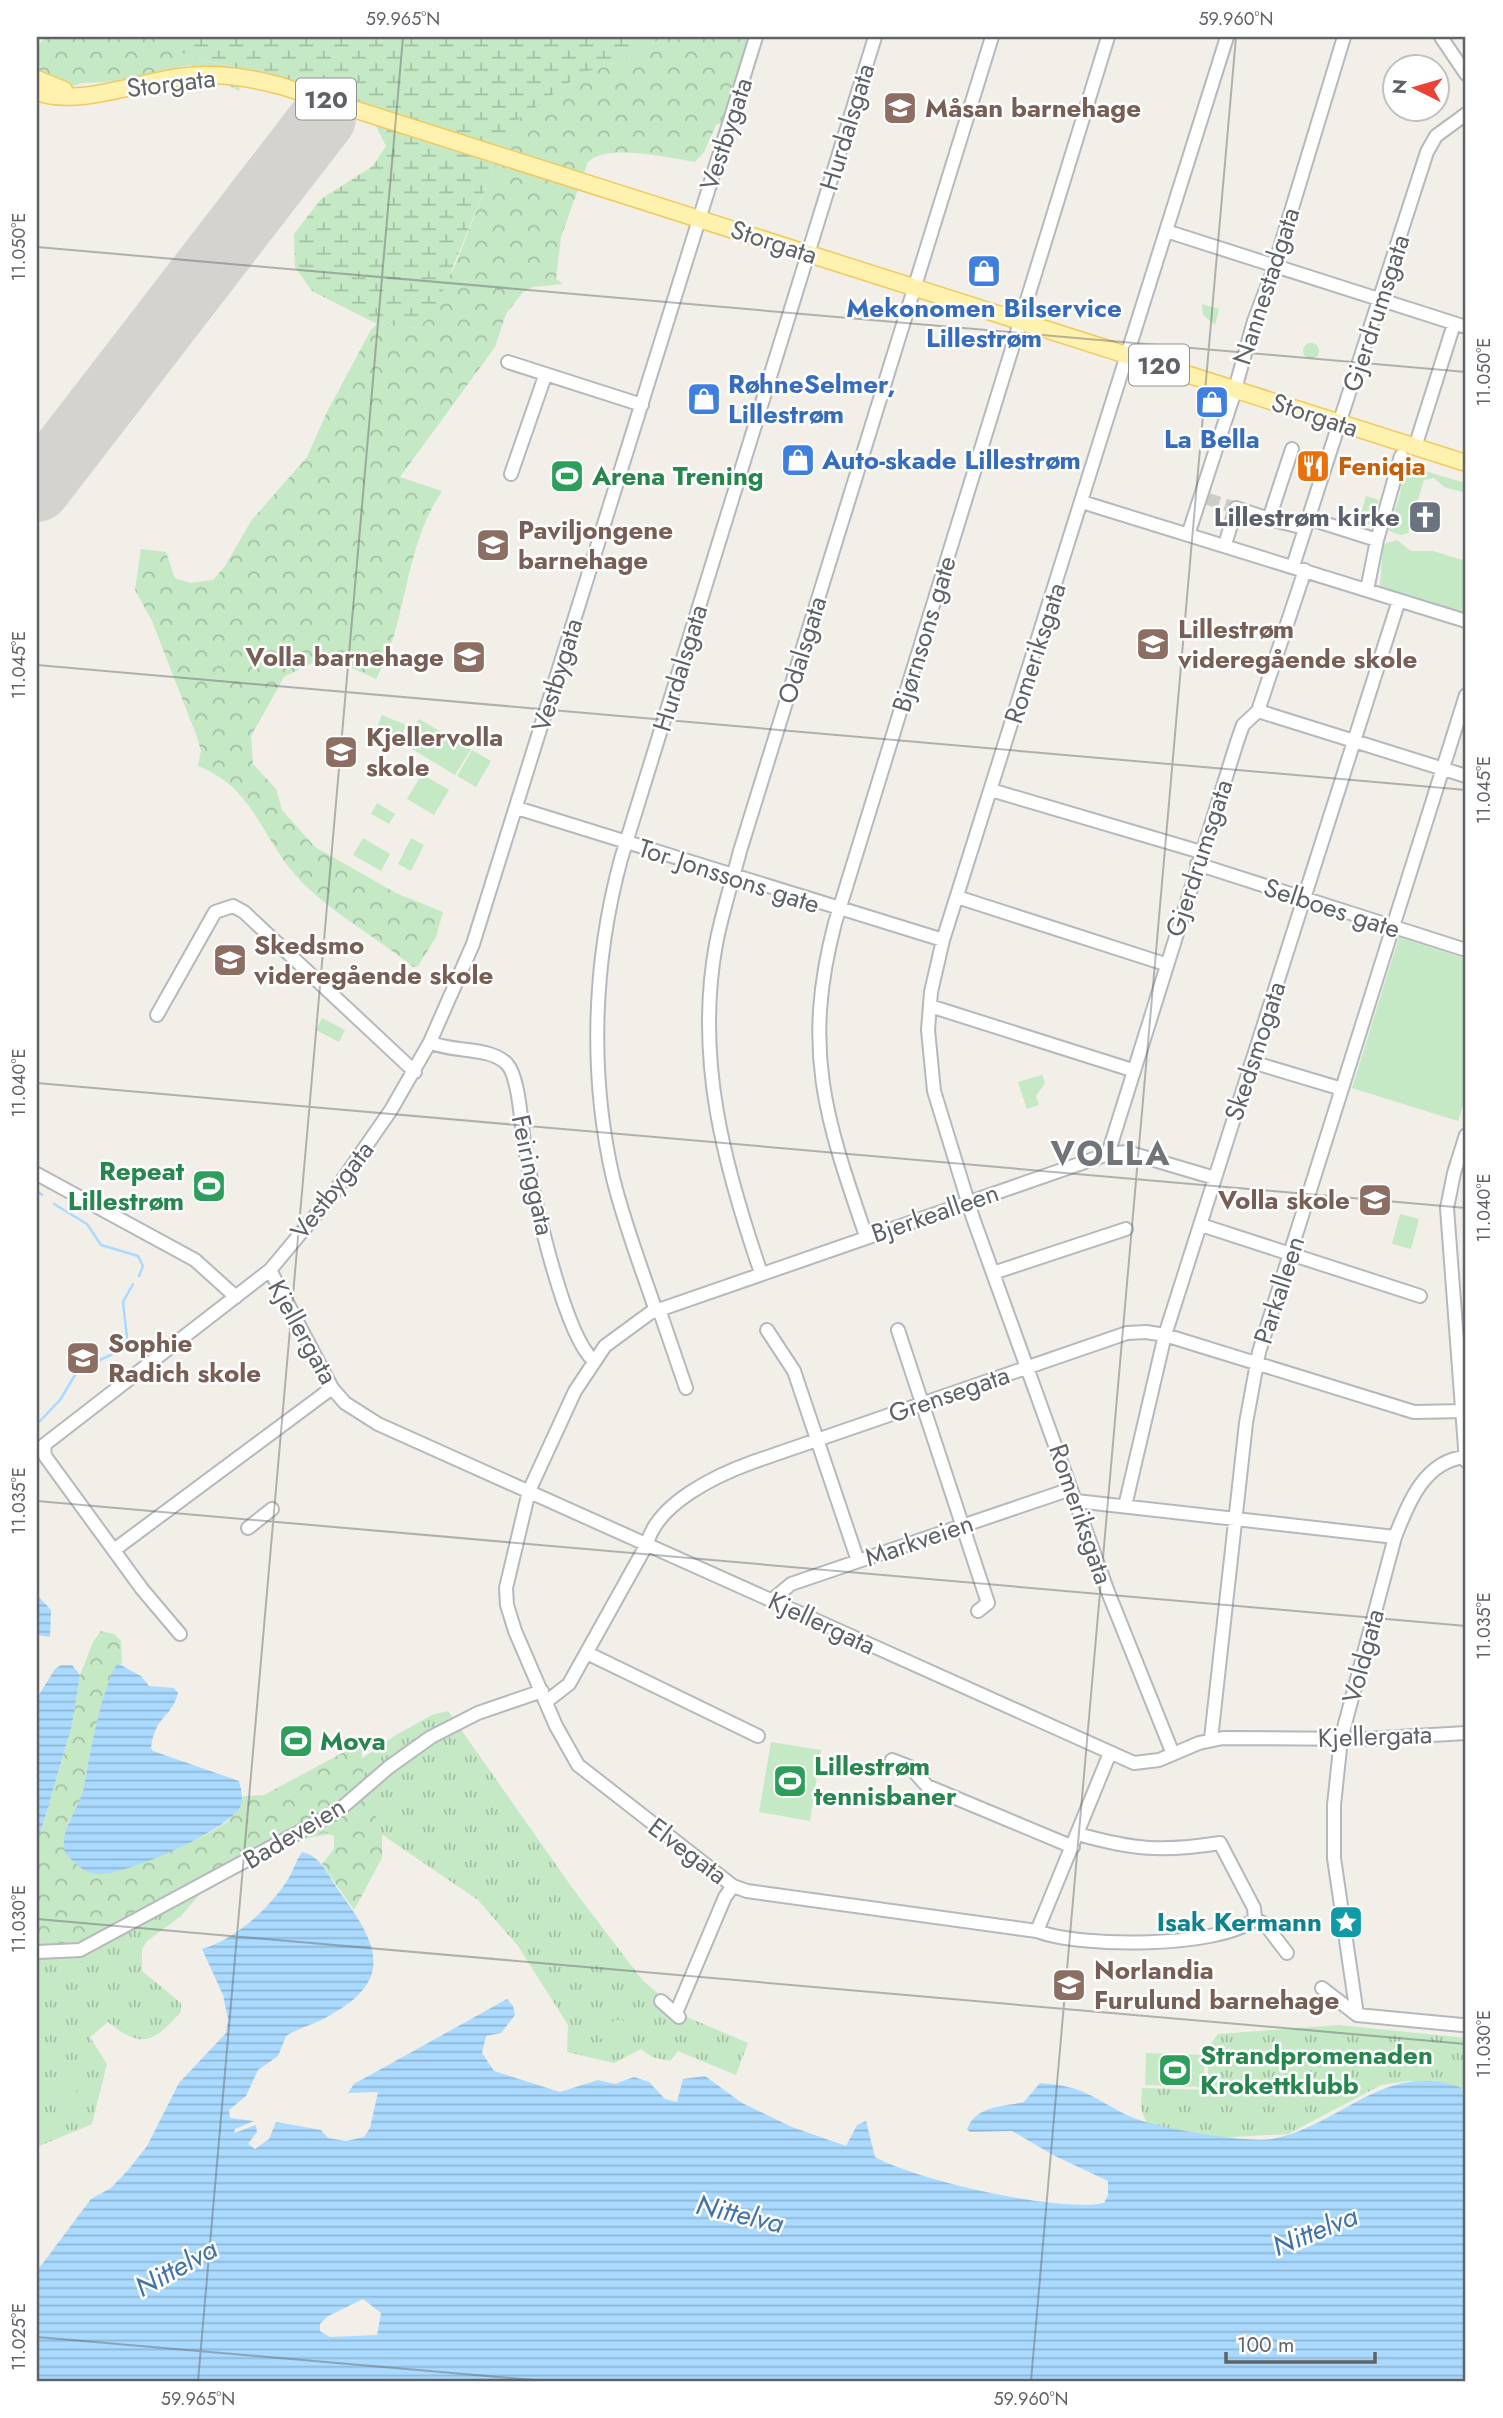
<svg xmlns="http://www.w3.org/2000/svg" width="1503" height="2418" font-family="Jost,sans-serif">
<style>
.grass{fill:url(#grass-tufts)}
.forest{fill:url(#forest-crowns)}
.wetland{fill:url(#wetland-marsh)}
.park{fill:#c5e8c5}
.water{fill:url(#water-rules);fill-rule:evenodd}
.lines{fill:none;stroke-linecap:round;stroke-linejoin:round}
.stream{stroke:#aadaff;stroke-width:2.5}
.runway{stroke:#d4d3d0;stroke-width:66}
.minor-tunnel{stroke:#ccccc8;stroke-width:12;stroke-dasharray:12 6;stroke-linecap:butt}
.minor-casing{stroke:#b5b8bc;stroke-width:16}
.major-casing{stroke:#f2c960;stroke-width:19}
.minor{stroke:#fff;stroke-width:12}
.major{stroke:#fff2af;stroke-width:16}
.ticks{fill:none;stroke:#5f6368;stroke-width:2;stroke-opacity:0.45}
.labels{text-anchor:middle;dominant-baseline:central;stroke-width:5;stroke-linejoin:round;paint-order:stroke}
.shield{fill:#fff;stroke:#8f9295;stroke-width:2}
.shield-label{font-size:24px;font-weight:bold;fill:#5f6368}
.street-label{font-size:26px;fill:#5f6368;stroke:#fff}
.education-label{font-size:26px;font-weight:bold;fill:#785e54;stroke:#fff;text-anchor:start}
.shop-label{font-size:26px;font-weight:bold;fill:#366cbe;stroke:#fff}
.food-label{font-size:26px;font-weight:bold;fill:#c56008;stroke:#fff;text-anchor:start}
.leisure-label{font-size:26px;font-weight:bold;fill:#27864d;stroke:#fff;text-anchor:start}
.worship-label{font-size:26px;font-weight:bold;fill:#5b616d;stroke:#fff;text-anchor:end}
.culture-label{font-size:26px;font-weight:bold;fill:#0d838f;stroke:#fff;text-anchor:end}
.water-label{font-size:28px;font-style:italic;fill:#4174aa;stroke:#fff}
.district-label{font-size:33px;font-weight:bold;letter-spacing:2px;fill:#70757a;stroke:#fff}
.neatline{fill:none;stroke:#5f6368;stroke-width:2.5}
.ticks-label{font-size:18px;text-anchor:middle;fill:#5f6368}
</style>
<defs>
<pattern id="grass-tufts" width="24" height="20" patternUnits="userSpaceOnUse" patternTransform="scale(1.75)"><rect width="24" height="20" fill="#c5e8c5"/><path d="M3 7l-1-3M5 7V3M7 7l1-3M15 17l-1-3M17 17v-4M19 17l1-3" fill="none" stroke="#a3c0a4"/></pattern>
<pattern id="forest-crowns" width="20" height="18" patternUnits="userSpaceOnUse" patternTransform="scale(1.75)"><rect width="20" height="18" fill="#c5e8c5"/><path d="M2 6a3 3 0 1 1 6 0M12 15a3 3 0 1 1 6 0" fill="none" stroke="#a3c0a4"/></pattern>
<pattern id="wetland-marsh" width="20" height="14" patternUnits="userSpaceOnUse" patternTransform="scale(1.75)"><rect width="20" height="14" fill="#c5e8c5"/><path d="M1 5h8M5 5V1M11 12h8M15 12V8" fill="none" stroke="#a3c0a4"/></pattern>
<pattern id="water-rules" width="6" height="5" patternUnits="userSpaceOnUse" patternTransform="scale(1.75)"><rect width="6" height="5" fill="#aadaff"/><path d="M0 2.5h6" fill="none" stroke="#8eb4d2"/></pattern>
</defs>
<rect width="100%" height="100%" fill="#f1efe8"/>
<!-- grass -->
<path class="grass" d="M448 1711 573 1889 643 1981 687 2017 748 2043 736 2075 678 2051 670 2061 652 2057 641 2049 614 2063 567 2052 568 2025 518 1946 478 1900 371 1827 295 1840 199 1895 181 1916 147 1941 142 1949V1971L181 2003V2012C153 2042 143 2050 108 2022L90 2037 107 2064 92 2124 37 2147V1947L287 1810 396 1735 432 1715Z
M1339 2025 1466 2038V2102L1463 2089 1440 2082 1407 2081 1381 2085 1288 2134 1214 2138 1150 2133 1141 2108 1142 2088 1207 2090 1209 2046 1218 2034Z"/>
<!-- forest -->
<path class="forest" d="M45 37H167L181 53 242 70 239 91 190 65 110 82 82 83 37 100V47Z
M664 37H749L721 123 716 125 704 152 695 162C668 158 608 143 588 162L561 237 556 279 563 284 533 287 523 292 506 314 495 347 400 477 442 491C402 551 409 620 376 679L335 660 314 662 284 677 251 736 253 764 276 789 282 810 315 847 396 893 443 912 436 937 418 966 413 967C377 937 331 913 299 879 261 839 255 788 198 766L201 751 197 737 152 621 135 590 141 549 166 552 175 578 190 583 213 580 225 566 251 521 307 457 327 412 371 330 377 324 417 328 454 268 511 124 581 74 623 59Z
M101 1631 114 1634 121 1641 122 1664 117 1663 81 1801 68 1823 103 1874C130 1868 209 1838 229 1820 237 1812 240 1806 243 1796L264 1795 361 1743 364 1785 382 1833V1858L354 1910 322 1864 334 1849V1836L324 1832 263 1856 209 1890 95 1943 37 1950V1844L72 1725 80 1675 93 1642Z"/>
<!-- wetland -->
<path class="wetland" d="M167 37H664L623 59 581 74 512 124 433 315 417 328 377 324 312 291 295 267 294 234 321 199 373 166 386 146 374 122 272 78 181 53Z"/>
<!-- park -->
<path class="park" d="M1202 304 1219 309 1215 325 1203 315Z
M1303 351a8 8 0 1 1 16 0a8 8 0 1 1-16 0Z
M1407 466 1466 483V493L1444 487 1434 478 1424 480 1408 533 1400 535 1389 531C1389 521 1394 513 1397 504 1402 491 1401 479 1407 466Z
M1366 496 1379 500 1371 525 1359 521Z
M1397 540 1411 551H1433L1462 560 1466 549V615L1380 588 1383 544Z
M382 715 406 725 398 742 376 729Z
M419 719 471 749 455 775 404 744Z
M472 750 491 761 476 787 457 776Z
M422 774 449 790 434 815 407 799Z
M377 803 395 814 389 824 371 814Z
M363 838 390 854 381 871 353 855Z
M411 838 424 845 411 871 398 864Z
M1399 937 1466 959V1097L1458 1121 1352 1088Z
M322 1018 345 1030 339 1042 316 1030Z
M1042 1075 1045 1083 1036 1096 1039 1105 1027 1109 1018 1082Z
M1400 1214 1419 1219 1411 1249 1392 1244Z
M771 1742 821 1750 810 1821 759 1812Z
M620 2019 625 2022 630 2037 621 2038 623 2046 611 2050 606 2038 598 2039V2027Z
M1146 2053 1205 2055 1203 2087 1145 2085Z
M57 2085 77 2086 75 2120 55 2118Z"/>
<!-- water -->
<path class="water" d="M37 1595 51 1610 50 1637 37 1635Z
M117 1663 141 1676 149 1686 174 1688 178 1693C171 1719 155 1715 151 1748L153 1751 239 1781C241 1790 244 1798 240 1807 229 1830 124 1876 99 1874 86 1873 81 1869 72 1860 68 1856 64 1852 64 1846 63 1824 80 1808 84 1787 91 1749 100 1696 117 1663Z
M61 1665H72L80 1675 72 1725 37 1844V1698L55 1669Z
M302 1852C322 1856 330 1879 341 1894 380 1947 394 1982 325 2018 312 2025 298 2028 286 2036L278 2056 258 2070 246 2096 229 2110 230 2118 254 2121 235 2129 234 2133 256 2125 257 2132 248 2144 255 2149 269 2139 276 2122 321 2130 328 2138 346 2141 364 2137 370 2128 378 2092 348 2093 354 2084 507 1999 513 2006 515 2015 501 2033 486 2036 482 2053 494 2071 560 2092 598 2080 615 2084 634 2077 649 2082 665 2099 677 2102 683 2079 705 2076 742 2103 792 2127 846 2146 857 2125 866 2121 875 2157C916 2180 1058 2213 1104 2203L1108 2195V2181L1053 2155 1012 2131 970 2132 967 2129C977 2105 1003 2107 1024 2102L1040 2083C1085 2086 1092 2098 1129 2116 1154 2128 1245 2143 1272 2139 1342 2126 1385 2059 1462 2088L1466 2110V2381H37V2271L91 2199 111 2188 129 2169 147 2146 179 2083 226 2033 228 2019 223 1995 202 1949C234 1940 268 1910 287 1881 293 1872 295 1862 302 1852ZM363 2299 381 2313 377 2335 330 2337 320 2331V2324L328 2316Z"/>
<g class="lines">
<!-- stream -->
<path class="stream" d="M37 1191 42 1195
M54 1204 87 1224 101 1245 138 1256 143 1266 139 1276
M39 1422 60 1400 78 1370 115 1353 127 1338 123 1302 133 1284"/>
<!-- runway -->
<path class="runway" d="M37 489 323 118"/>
<!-- minor-tunnel -->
<path class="minor-tunnel" d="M1208 499 1236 508"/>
<!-- minor casing -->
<g class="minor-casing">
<path id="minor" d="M1441 37 1466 74
M1166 231 1466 327
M508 362 642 405
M1415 447 1454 324
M511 474 545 376
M1082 502 1466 621
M1269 519 1297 526
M1317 521 1377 540
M1188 535 1232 400 1254 321 1272 274 1344 37
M1227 538 1236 508 1269 519 1292 449
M1293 566 1427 152 1436 136 1466 114
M1367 590 1377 540 1401 456
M1258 711 1466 776
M991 790 1201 852
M517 808 943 940
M1197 864 1466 950
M957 897 1165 964
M930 1006 1132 1070
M157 1015 215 912 233 906 244 912 415 1072
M430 1042C452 1053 490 1046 507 1064 519 1077 521 1123 524 1142 531 1186 563 1333 593 1360
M1252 1062 1342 1089
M1466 1135 1454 1173 1447 1208 1466 1461
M1108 1154 1237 742 1243 725 1258 711 1305 570
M37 1174 195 1260 236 1297
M1201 1225 1420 1296
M866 1236C825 1117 802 1049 835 923L1108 37
M270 1270 332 1388 345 1403 378 1424 1134 1763 1159 1760 1199 1743 1223 1738 1363 1739 1466 1733
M761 1273C724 1165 695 1059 716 944 722 913 732 882 740 851L992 37
M993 1273 1126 1229
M659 1309 686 1388
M656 1311C641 1267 624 1223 613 1178 589 1074 593 962 621 859L875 37
M767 1330 794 1371 858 1561
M898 1330 988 1603 978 1611
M1076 1501 1395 1537
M1125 1506 1165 1335 1399 600
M248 1528 272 1509
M114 1550 332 1388
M772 1600 791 1584 1071 1489
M180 1634 142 1589 45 1456 44 1445 270 1270 330 1198 391 1110 430 1042 473 944 756 37
M587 1653 758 1736
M547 1701 569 1684 647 1544C657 1503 717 1475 753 1462L1127 1333 1146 1332 1165 1335 1414 1412 1466 1411
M1211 1739 1246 1423 1259 1352 1466 695
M1110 1753 1037 1931 747 1891 733 1886 578 1765 556 1726 515 1631 507 1605 506 1588 529 1491 575 1391 605 1346 650 1313 1108 1154 1127 1152 1215 1178
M1173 1754 1108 1592 973 1218 934 1091 928 1030 931 992 943 940 1227 37
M892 1760 910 1767 927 1786 1073 1847
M1255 1919 1265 1924 1287 1953
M1037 1931C1080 1948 1220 1948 1255 1919L1254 1908 1220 1843C1163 1852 1134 1850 1078 1834
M37 1952 80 1950 338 1811 389 1767 431 1737 478 1713 542 1691
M1322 1988 1357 2015 1462 2025
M661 2001 679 2017
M676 2013 725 1897 733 1886
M1357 2015 1334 1858V1805L1341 1739 1395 1537C1408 1503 1425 1460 1466 1457"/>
</g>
<!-- major casing -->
<g class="major-casing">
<path id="major" d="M37 79 64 90
M37 92C78 107 138 82 180 77 214 72 248 77 281 86L1466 463"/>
</g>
<!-- minor -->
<use href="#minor" class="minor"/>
<!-- major -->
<use href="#major" class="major"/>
</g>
<!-- ticks -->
<path class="ticks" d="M37 247 1466 372M37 665 1466 790M37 1083 1466 1208M37 1501 1466 1626M37 1919 1466 2044M37 2337 546 2381M198 2381 403 37M1031 2381 1236 37"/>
<!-- icons -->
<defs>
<g id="school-square" transform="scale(1.75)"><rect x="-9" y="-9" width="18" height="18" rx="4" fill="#8d6e63" stroke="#fff"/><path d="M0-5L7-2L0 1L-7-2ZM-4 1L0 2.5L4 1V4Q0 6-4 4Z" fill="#fff"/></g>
<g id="shop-square" transform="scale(1.75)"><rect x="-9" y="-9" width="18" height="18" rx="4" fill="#3f7fe0" stroke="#fff"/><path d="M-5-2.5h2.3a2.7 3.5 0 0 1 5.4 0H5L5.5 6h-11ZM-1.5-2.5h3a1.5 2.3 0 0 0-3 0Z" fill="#fff"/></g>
<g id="restaurant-square" transform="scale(1.75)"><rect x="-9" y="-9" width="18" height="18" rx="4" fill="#e8710a" stroke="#fff"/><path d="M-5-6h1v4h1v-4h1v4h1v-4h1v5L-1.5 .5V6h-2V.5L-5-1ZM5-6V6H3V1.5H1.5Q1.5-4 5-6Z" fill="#fff"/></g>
<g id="stadium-square" transform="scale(1.75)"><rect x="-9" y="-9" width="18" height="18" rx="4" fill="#2e9e5b" stroke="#fff"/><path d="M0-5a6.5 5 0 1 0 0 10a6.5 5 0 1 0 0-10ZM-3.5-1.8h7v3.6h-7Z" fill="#fff"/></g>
<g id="church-square" transform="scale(1.75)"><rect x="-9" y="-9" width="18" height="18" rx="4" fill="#6b7280" stroke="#fff"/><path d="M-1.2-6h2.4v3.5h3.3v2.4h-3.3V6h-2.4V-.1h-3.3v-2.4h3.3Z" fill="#fff"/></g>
<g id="sight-square" transform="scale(1.75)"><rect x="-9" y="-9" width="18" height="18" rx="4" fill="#0f9aa8" stroke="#fff"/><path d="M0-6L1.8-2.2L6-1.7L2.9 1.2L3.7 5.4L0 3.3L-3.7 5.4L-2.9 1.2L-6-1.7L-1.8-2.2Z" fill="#fff"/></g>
</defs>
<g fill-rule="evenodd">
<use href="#school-square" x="900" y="108"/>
<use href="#shop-square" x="984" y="271"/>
<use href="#shop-square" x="704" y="399"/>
<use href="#shop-square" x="1212" y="402"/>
<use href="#shop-square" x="798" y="460"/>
<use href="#restaurant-square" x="1313" y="466"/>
<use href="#stadium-square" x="567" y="476"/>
<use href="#church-square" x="1425" y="517"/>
<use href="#school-square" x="493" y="545"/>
<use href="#school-square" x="1153" y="644"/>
<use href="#school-square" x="469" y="657"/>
<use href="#school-square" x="341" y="752"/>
<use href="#school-square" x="230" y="960"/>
<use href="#stadium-square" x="209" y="1186"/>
<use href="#school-square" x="1375" y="1200"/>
<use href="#school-square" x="83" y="1358"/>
<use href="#stadium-square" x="296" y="1741"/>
<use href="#stadium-square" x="790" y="1781"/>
<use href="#sight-square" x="1346" y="1922"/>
<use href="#school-square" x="1069" y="1985"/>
<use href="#stadium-square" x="1175" y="2070"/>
</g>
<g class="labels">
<!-- shield labels -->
<g class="shield">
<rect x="296" y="78.5" width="60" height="41" rx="5"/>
<rect x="1129" y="344.5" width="60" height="41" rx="5"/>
</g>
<g class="shield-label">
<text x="326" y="99">120</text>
<text x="1159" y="365">120</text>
</g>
<!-- street labels -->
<g class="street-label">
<text transform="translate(171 83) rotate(-7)">Storgata</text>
<text transform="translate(847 127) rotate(-73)">Hurdalsgata</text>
<text transform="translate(726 134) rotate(-72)">Vestbygata</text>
<text transform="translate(774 242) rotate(18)">Storgata</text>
<text transform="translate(1266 286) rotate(-72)">Nannestadgata</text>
<text transform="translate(1376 313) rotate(-72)">Gjerdrumsgata</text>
<text transform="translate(1315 415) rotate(18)">Storgata</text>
<text transform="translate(924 634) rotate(-73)">Bjørnsons gate</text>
<text transform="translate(802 650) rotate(-73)">Odalsgata</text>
<text transform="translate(1035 653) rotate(-72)">Romeriksgata</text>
<text transform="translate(680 668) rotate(-73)">Hurdalsgata</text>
<text transform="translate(557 675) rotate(-73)">Vestbygata</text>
<text transform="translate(1199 858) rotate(-72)">Gjerdrumsgata</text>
<text transform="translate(729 876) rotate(18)">Tor Jonssons gate</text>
<text transform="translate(1332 908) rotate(18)">Selboes gate</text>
<text transform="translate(1255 1051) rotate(-72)">Skedsmogata</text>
<text transform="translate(533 1175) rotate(78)">Feiringgata</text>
<text transform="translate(332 1190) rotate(-52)">Vestbygata</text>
<text transform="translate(935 1213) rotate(-19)">Bjerkealleen</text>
<text transform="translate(1279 1290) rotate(-72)">Parkalleen</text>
<text transform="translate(303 1332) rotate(61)">Kjellergata</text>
<text transform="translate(949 1394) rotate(-19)">Grensegata</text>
<text transform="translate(1081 1514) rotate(71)">Romeriksgata</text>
<text transform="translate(919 1540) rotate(-19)">Markveien</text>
<text transform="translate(822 1623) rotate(25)">Kjellergata</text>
<text transform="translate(1363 1656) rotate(-75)">Voldgata</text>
<text transform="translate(1375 1736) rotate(-2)">Kjellergata</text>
<text transform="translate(294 1833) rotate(-31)">Badeveien</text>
<text transform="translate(688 1851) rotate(37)">Elvegata</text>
</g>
<!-- education labels -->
<g class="education-label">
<text x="925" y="108">Måsan barnehage</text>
<text x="518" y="530">Paviljongene<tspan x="518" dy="30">barnehage</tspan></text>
<text x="1178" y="629">Lillestrøm<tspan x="1178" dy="30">videregående skole</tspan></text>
<text x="444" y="657" text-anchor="end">Volla barnehage</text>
<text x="366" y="737">Kjellervolla<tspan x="366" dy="30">skole</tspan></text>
<text x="254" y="945">Skedsmo<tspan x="254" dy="30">videregående skole</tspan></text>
<text x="1350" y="1200" text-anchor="end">Volla skole</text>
<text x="108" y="1343">Sophie<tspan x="108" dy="30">Radich skole</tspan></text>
<text x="1094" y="1970">Norlandia<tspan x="1094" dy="30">Furulund barnehage</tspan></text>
</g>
<!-- shop labels -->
<g class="shop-label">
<text x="984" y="308">Mekonomen Bilservice<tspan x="984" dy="30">Lillestrøm</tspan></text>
<text x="728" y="384" text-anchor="start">RøhneSelmer,<tspan x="728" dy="30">Lillestrøm</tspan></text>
<text x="1212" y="439">La Bella</text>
<text x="822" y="460" text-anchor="start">Auto-skade Lillestrøm</text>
</g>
<!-- food labels -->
<g class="food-label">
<text x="1338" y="466">Feniqia</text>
</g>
<!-- leisure labels -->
<g class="leisure-label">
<text x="592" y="476">Arena Trening</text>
<text x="184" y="1171" text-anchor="end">Repeat<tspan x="184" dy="30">Lillestrøm</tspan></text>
<text x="320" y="1741">Mova</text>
<text x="814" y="1766">Lillestrøm<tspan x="814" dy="30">tennisbaner</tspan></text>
<text x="1200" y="2055">Strandpromenaden<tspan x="1200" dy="30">Krokettklubb</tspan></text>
</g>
<!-- worship labels -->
<g class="worship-label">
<text x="1400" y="517">Lillestrøm kirke</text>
</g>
<!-- culture labels -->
<g class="culture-label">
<text x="1322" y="1922">Isak Kermann</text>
</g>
<!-- water labels -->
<g class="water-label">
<text transform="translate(740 2214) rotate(13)">Nittelva</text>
<text transform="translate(1315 2231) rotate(-22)">Nittelva</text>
<text transform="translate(176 2268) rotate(-29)">Nittelva</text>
</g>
<!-- district labels -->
<g class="district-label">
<text x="1111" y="1153">VOLLA</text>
</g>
</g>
<!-- border -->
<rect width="1503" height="2418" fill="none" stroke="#ffffff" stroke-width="77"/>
<!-- north arrow -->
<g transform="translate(1416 88) rotate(275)"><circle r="33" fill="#ffffff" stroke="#bfc1c3" stroke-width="2"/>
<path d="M0-5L12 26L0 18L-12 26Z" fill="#ea4335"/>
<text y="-10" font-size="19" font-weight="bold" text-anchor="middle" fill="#5f6368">N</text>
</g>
<!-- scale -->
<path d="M1226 2352v10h149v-10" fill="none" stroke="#5f6368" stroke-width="3.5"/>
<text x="1237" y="2352" font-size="21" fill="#5f6368" stroke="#ffffff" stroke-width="5" paint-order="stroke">100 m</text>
<rect x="38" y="38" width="1426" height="2342" class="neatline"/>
<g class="ticks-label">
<text x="403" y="25">59.965°N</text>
<text x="1236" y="25">59.960°N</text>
<text transform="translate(19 247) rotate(-90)" y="6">11.050°E</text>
<text transform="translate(1484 372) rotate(-90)" y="6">11.050°E</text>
<text transform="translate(19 665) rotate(-90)" y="6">11.045°E</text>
<text transform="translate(1484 790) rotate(-90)" y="6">11.045°E</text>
<text transform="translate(19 1083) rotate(-90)" y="6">11.040°E</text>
<text transform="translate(1484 1208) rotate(-90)" y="6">11.040°E</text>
<text transform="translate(19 1501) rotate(-90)" y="6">11.035°E</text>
<text transform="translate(1484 1626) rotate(-90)" y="6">11.035°E</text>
<text transform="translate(19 1919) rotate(-90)" y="6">11.030°E</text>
<text transform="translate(1484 2044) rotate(-90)" y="6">11.030°E</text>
<text transform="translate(19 2337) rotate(-90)" y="6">11.025°E</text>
<text x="198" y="2405">59.965°N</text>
<text x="1031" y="2405">59.960°N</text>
</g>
</svg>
